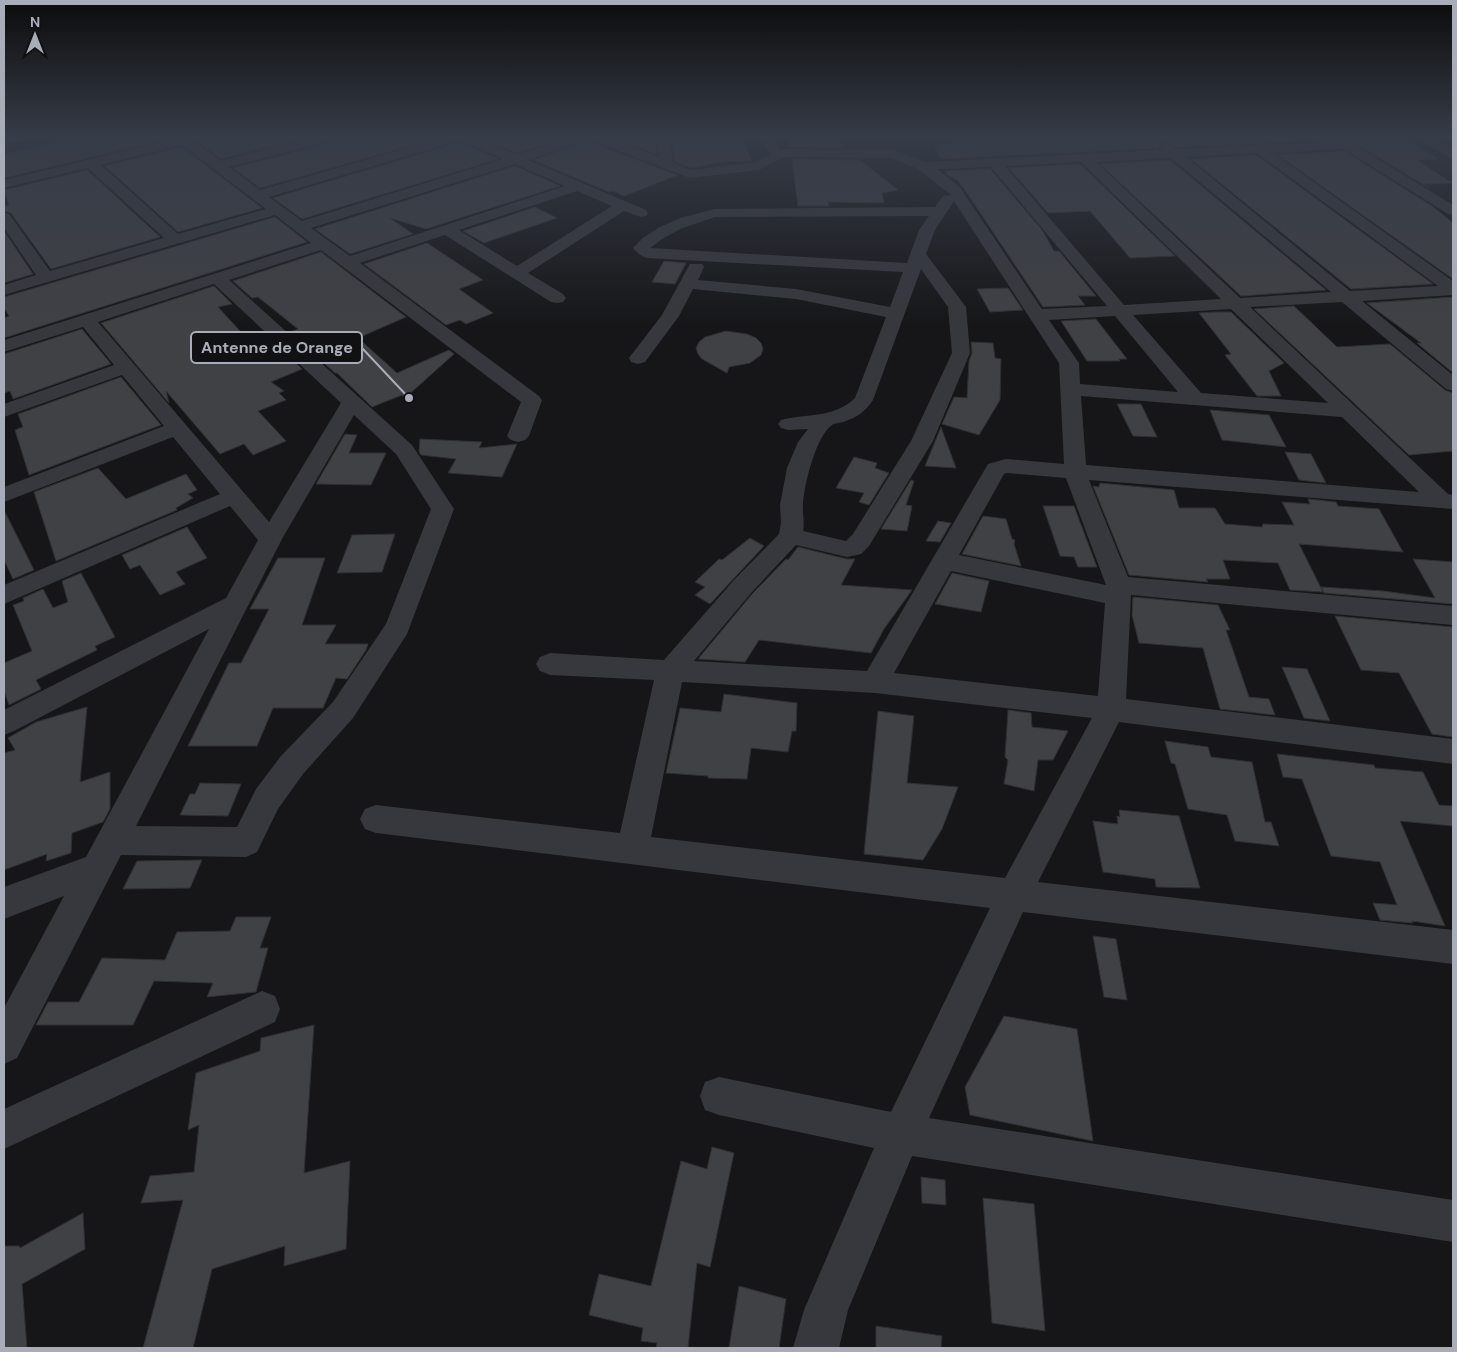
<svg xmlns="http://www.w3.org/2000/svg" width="1457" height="1352" font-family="'DM Sans',sans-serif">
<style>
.building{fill:#404145;stroke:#303034}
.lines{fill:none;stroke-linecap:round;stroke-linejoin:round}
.street{fill:#37383d;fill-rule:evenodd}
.highway{fill:#63666e;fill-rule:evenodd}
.leader{fill:none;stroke:#a8adb8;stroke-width:2}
.callout-dot{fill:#a8adb8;stroke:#111113;stroke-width:2}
.callout{fill:#111113;stroke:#a8adb8;stroke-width:2}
.callout-label{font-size:16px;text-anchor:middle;font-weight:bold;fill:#a8adb8}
</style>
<rect width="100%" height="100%" fill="#161618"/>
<!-- building -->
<path class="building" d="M79 137H172V138L4 178V154Z
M206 137H309L221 159 199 143 205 141Z
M336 137H441L260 188 233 168 333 142Z
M478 137H566L517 153Z
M610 137H655L657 154Z
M671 137H741L752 161 716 162 704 166 691 168 675 162Z
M951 137H1326L1329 140 1177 147 1165 141 1158 145V148L941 159 934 144 956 143Z
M1345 137H1396L1402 140H1408L1438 159 1417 160 1452 183 1423 184 1429 188Z
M807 138H833L845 148 790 147 789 139Z
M588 141 589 142 678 175 624 196 613 191 609 192 533 160Z
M461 142 498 159 302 219 273 198Z
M182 147 262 208 178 232 105 166Z
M1344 151 1432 206 1453 223V279L1278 155Z
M1256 155 1433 284 1351 289 1191 159Z
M792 159 860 160 898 190 882 193 884 203 828 202 829 206H798Z
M1170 160 1326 290 1241 296 1100 164Z
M1080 164 1175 256 1130 258 1090 211 1048 213 1009 168Z
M515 166 560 186 426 229 390 218 413 234 350 254 315 229Z
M990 169 1042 230 1054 251H1059L1096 296H1078L1085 305 1043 307 965 190 958 181 948 175 946 171Z
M87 170 160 237 51 269 11 213 4 211V206L9 205 4 190Z
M535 207 557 218 484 243 463 231Z
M275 217 307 242 4 338V318L9 316 4 308V297Z
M4 231 33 274 4 283Z
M427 243 483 280 459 289 493 313 466 324 460 320 446 325 364 264Z
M321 252 406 317 358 338 397 373 449 350 454 354 405 398 402 395 372 407 337 373H335L289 332 298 329 258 297 252 298 233 281Z
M664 261 686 263 675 284 652 282Z
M214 286 232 304 218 307 252 344 269 338 302 369 271 382 284 391 279 393 286 400 258 411 286 441 253 455 244 444 220 454 166 391 169 403 101 323Z
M1008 288 1023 310 990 312 977 289Z
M1453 297V373L1417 343H1421L1367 303Z
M1294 306 1337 347 1390 344 1445 390 1453 393V451L1409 455 1254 309Z
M1216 312H1231L1284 363 1269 371 1281 396H1257L1225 355 1231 354 1199 313Z
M1096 319 1127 359H1119L1120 361H1087L1061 321Z
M82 329 111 364 13 399 10 391 4 393V354Z
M726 331 747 334 756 338 761 343 763 349 761 355 750 363 729 367 727 373 702 359 698 354 696 348 699 342 705 337Z
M971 342 993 343 995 358 1001 359 1000 400 979 435 942 424 954 397 967 398 969 361 972 353Z
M121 377 161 425 29 475 15 430 23 427 18 414Z
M1117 404H1141L1157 437 1133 436Z
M1210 410 1269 415 1286 447 1222 440Z
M941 427 956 468 925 466Z
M345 434 357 435 349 453H386L371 485 316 484Z
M420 439 482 442 479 448 517 444 502 477 448 473 456 459 421 455 419 452Z
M1285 452 1311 454 1326 483 1299 480Z
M854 457 877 463 875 468 889 473 869 505 859 502 864 493 836 488Z
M98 468 126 499 186 474 197 490 188 494 193 498 176 508 177 510 56 561 34 492Z
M911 480 914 481 906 505 912 506 907 531 881 529Z
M1100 483 1174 490 1179 508H1215L1225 524 1262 527 1263 524 1294 525 1282 502 1310 504 1308 499 1336 502 1338 506 1379 509 1403 552 1299 544 1323 592 1290 590 1278 563 1223 560 1230 579H1206L1208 582 1129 575 1093 486 1099 487Z
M1043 506H1074L1097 567H1078L1074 557 1060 556Z
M4 510 34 570 13 579 4 560Z
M983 516 1006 519 1012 539 1015 540 1014 544 1021 566 962 554Z
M938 521 951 523 940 542 926 541Z
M187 527 207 558 176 572 185 584 160 595 140 565 130 569 122 555Z
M395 534 382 572 337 573 352 535Z
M750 538 764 546 710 604 695 595 705 587 695 582 719 559 722 560Z
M798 547 847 559H855L841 585 912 590 884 629 871 653 759 640 745 662 698 659 753 593 786 559 788 560Z
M278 558H325L302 625H336L325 644H368L366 650 347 679 336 678 323 708H273L257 746H188L229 663H241L269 609H250Z
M1413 559 1453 562V604L1324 593 1321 587 1383 591 1435 598Z
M81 573 115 637 95 646 97 650 36 680 41 689 9 705 4 691V663L32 651 13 605 24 601 23 598 43 589 53 608 68 602 62 581Z
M952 573 989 581 981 612 935 604Z
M1133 597 1218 605 1230 630H1226L1249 697 1269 699 1275 715 1220 709 1203 648 1139 643 1132 615Z
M1335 616 1453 627V737L1432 734 1399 673 1361 670Z
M1282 667 1307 669 1330 721 1304 718Z
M724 694 797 703 796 731H792L788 752 751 748 747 779 708 778V776L666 773 680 708 721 712Z
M87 707 80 782 110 772V809L103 822 72 833 71 853 46 861 47 854 4 870V753L15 750 8 738 36 722Z
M1008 710 1031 713 1032 727 1068 731 1053 760H1038L1034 791 1004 784 1008 760 1005 757Z
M878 711 914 716 907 783 958 787 942 829 923 860 864 854Z
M1165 741 1208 747 1211 757 1252 762 1265 822H1271L1279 846 1235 841 1227 815 1188 809 1175 764 1171 763Z
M1277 754 1374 765 1375 768 1423 772 1439 805 1453 806V826L1400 821 1445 926 1412 921 1413 923 1380 920 1373 903 1397 905 1380 862 1331 856 1302 779 1283 777Z
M200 783 241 784 228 816 180 815 190 794H195Z
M1119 810 1179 816 1200 888 1156 887 1155 879 1103 872 1093 821 1118 824 1117 816 1120 817Z
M202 860 190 888 123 889 137 861Z
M236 917H271L260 948H268L256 992 207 997 213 983 154 981 133 1025H36L48 1002H79L102 958 165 960 177 932 230 931Z
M1093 936 1116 939 1127 1000 1104 997Z
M1004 1016 1077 1029 1093 1141 970 1115 965 1087Z
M314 1025 304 1173 350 1161 346 1249 284 1266 285 1246 212 1269 193 1348H143L183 1200 141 1203 150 1176 194 1172 199 1125 188 1130 196 1073 260 1051 261 1038Z
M712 1147 734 1153 710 1267 697 1263 688 1348H656L657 1343 641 1341 643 1328 589 1315 599 1274 651 1286 681 1161 707 1169Z
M921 1177 945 1180 946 1205 922 1203Z
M983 1198 1034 1204 1045 1331 992 1323Z
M83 1213 85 1249 22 1284 27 1348H4V1246H19L20 1248Z
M739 1286 786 1299 779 1348H729Z
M876 1326 942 1336 941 1348H876Z"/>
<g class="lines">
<!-- street -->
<path class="street" d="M174 137H204L203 140 195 142 221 161 315 137H334L333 140 229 167 260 190 446 137H474L517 155 571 137H588L587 140 528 160 646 210 648 213 646 216 641 217 624 211 528 273 563 294 566 298 563 302 557 303 551 302 445 235 360 263 539 396 542 400 529 436 525 440 518 442 511 440 507 436 521 402 321 250 229 280 412 445 454 509 407 634 353 718 303 774 278 809 257 852 246 857 121 855 17 1058 4 1064V1008L64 896 4 919V887L86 857 209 629 14 731 4 735V710L226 598 258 540 230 506 4 604V585L220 494 173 437 4 502V487L164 426 122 375 4 417V404L114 365 83 327 4 352V340L311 243 275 215 4 295V285L36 275 4 228V213L9 214 50 271 164 238 88 168 4 188V180L175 139ZM461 140 503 159 302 221 269 197ZM182 145 266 209 178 234 101 165ZM515 164 565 186 350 256 311 228ZM577 191 612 206 517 266 459 230ZM214 284 341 403 269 522 98 322ZM354 415 396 454 431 509 386 624 333 702 281 756 256 789 237 827 136 826 282 539Z
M589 137H606L659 157 657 137H669L673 163 691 170 756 162 770 154 759 137H771L779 149 894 150 925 162 1162 150 1159 147 1166 143 1177 149 1333 142 1328 137H1342L1453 205V215L1448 214 1344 149 1273 153 1453 281V295L1362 301 1453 375V391L1446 389 1342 302 1250 307 1448 494 1453 495V509L1089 480 1128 577 1453 606V625L1131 595 1126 699 1453 739V764L1119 722 1038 882 1453 930V964L1023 912 929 1118 1453 1200V1242L912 1156 848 1310 839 1348H793L804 1310 874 1148 719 1115 705 1110 700 1096 705 1082 719 1077 891 1112 990 908 376 833 365 829 360 819 365 809 376 805 620 833 654 680 550 675 540 671 536 664 540 657 550 653 664 660 734 580 779 534 781 523 780 505 787 468 798 442 808 429 788 430 781 428 778 424 781 420C807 413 833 419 855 398L886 317 796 299 693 289 679 316 645 362 638 364 631 362 629 358 662 315 690 264H702L704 267 698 280 796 289 890 307 903 272 647 258C641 256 637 253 633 248L643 238 660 227 680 218 715 209 935 207 943 196 951 195 918 169 892 158 783 157 759 170 690 178 590 140ZM1257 153 1438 286 1350 291 1186 157ZM1171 158 1331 292 1240 298 1096 162ZM1081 162 1221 299 1124 305 1005 166ZM991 167 1107 306 1042 309 959 186 937 169ZM954 201 1059 363 1064 464 1006 459 988 464 867 671 694 661 752 592 796 545 847 557 861 554 869 546 933 441 970 353 966 307 926 254 935 230ZM929 216 919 230 907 263 650 248 662 239 680 229 715 217ZM921 269 948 307 952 353 911 441 853 534 846 541 803 531C805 521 802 513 803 504 804 485 816 436 832 425 834 423 840 423 843 422 856 418 866 411 873 400ZM1231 309 1328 403 1201 393 1133 315ZM1115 316 1178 392 1080 384 1079 363 1049 320ZM1081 396 1342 417 1419 492 1086 465ZM1007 473 1066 478 1106 585 959 555 1004 474ZM951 571 1105 603 1098 696 894 673ZM682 682 875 693 1092 718 1005 878 651 837Z
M1414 137H1429L1453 150V159Z
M262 991 275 996 280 1009 275 1022 4 1149V1109Z"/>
<!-- highway -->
<path class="highway" d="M4 137H24L23 140 4 144Z"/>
</g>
<!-- sky -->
<linearGradient id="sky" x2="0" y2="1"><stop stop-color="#0c0c0d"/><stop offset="0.42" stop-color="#363c48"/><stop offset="1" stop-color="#363c48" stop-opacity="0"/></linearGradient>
<rect width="1457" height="326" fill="url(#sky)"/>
<!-- callouts -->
<path class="leader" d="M409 398L362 348"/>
<circle class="callout-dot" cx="409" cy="398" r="5"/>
<rect class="callout" x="191" y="332" width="171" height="31" rx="5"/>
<g class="callout-label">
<text x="277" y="353">Antenne de Orange</text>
</g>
<!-- border -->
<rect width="1457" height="1352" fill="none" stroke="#a8adb8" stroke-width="10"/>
<!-- north arrow -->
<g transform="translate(35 35)" stroke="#111113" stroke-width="4" paint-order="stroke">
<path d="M0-4L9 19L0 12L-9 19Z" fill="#a8adb8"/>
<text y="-8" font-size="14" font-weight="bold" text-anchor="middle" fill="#a8adb8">N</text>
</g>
</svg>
